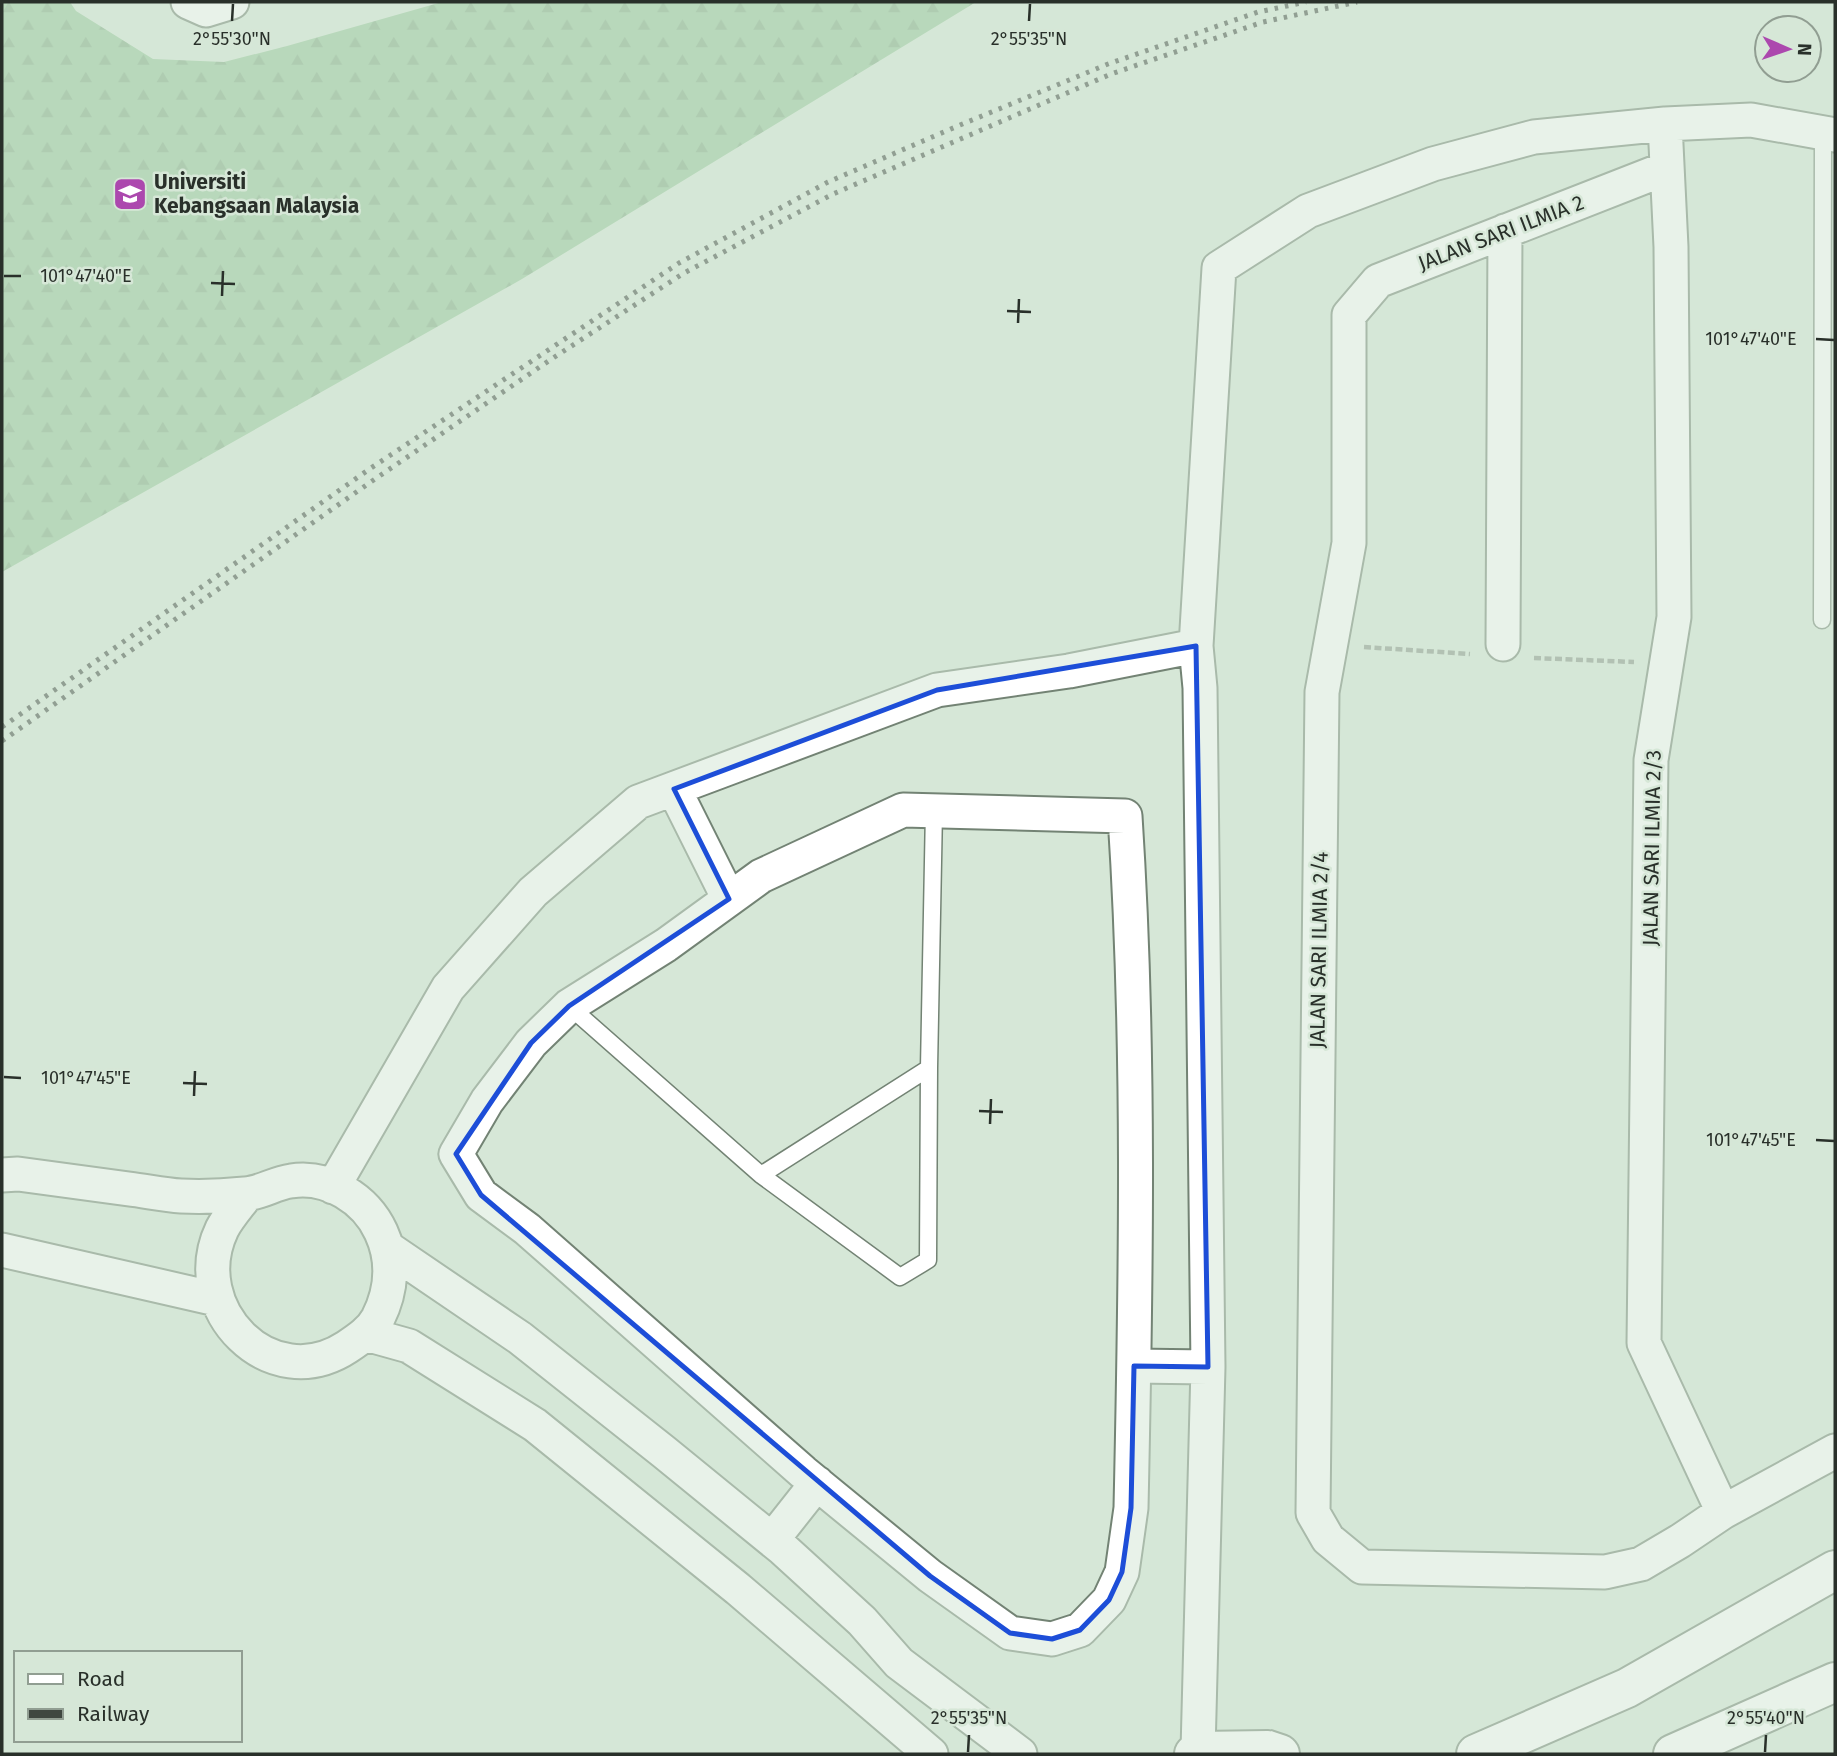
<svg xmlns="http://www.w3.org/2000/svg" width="1837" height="1756" font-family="'Fira Sans',sans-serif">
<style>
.forest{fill:url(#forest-firs)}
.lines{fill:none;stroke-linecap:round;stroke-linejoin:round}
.lane-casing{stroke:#738374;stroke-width:19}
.street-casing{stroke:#738374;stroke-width:37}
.secondary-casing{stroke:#738374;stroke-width:42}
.path{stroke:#879388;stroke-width:4.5;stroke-dasharray:7 3.5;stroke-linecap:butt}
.lane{stroke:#fff;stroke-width:16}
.street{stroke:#fff;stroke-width:33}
.secondary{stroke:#fff;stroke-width:38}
.rail{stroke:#3f4740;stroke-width:5;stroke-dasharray:3.5 7;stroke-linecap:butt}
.marked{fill:none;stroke:#1d4ed8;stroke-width:5;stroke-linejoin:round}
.ticks{fill:none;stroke:#29302a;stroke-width:2.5}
.labels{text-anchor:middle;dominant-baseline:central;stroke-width:5;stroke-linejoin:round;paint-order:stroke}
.poi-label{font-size:21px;font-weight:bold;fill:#29302a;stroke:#d6e7d7;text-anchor:start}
.street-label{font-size:21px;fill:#29302a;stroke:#d6e7d7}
.ticks-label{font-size:18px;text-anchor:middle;fill:#29302a;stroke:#d6e7d7;stroke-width:5;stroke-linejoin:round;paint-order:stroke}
</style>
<defs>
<pattern id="forest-firs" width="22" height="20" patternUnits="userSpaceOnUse" patternTransform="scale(1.75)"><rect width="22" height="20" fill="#95c699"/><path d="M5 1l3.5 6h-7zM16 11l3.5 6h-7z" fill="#80aa84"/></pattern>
</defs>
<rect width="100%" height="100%" fill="#d6e7d7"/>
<!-- forest -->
<path class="forest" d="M2 2H70L76 11 153 59 224 62 287 46 442 2H976L522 279 2 572Z"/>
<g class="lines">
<!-- lane casing -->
<g class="lane-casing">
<path id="lane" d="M1822 620 1823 133
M569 1006 761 1175 900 1277 928 1260 929 1068 934 810
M761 1175 929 1068"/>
</g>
<!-- street casing -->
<g class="street-casing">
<path id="street" d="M188 2 206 10 232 2
M1665 124 1671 247 1674 617 1651 760 1644 1343 1723 1512
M1667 168 1378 281 1349 315V543L1322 692 1313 1513 1328 1539 1362 1567 1605 1572 1641 1564 1680 1541 1723 1512 1835 1451
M1503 644 1505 231
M1196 646 1219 268 1308 211 1433 164 1534 137 1665 124 1751 120 1835 135
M674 789 729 899
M903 810 1125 816C1140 1046 1136 1278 1131 1508L1122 1572 1109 1600 1080 1630 1052 1639 1010 1633 930 1576 803 1472 527 1229 481 1195 456 1154 487 1101 531 1043 569 1006 666 945 761 876Z
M2 1175 18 1174C55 1179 92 1184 129 1189 146 1191 164 1195 181 1196 202 1197 225 1196 245 1194 261 1193 275 1183 291 1181 328 1175 366 1199 381 1232 394 1260 392 1290 378 1318 371 1331 359 1339 347 1347 271 1397 184 1309 222 1229 228 1217 239 1205 247 1194
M333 1187 448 988 533 892 638 802 937 690 1069 671 1196 646 1200 688 1208 1367 1198 1751
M389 1249 520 1338 664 1452 783 1549 862 1621 899 1663 1020 1754
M2 1250 216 1299
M366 1334 409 1346 535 1425 738 1589 931 1754
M1134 1366 1208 1367
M772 1540 817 1483"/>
</g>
<!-- secondary casing -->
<g class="secondary-casing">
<path id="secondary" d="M1194 1754 1198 1751 1268 1750 1280 1754
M1476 1754 1627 1688 1835 1570
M1673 1754 1835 1682"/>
</g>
<!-- path -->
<path class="path" d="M1364 647 1470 654
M1534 658 1634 662"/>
<!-- lane -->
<use href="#lane" class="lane"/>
<!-- street -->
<use href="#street" class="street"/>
<!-- secondary -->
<use href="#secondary" class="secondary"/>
<!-- rail -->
<path class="rail" d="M2 727 371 468 679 263 828 182 960 125 1108 64 1258 12 1306 2
M2 741 375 479 553 358 684 273 833 194 1111 74 1263 22 1357 2"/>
</g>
<!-- marked area -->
<path d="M0 0H1837V1756H0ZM1196 646 1208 1367 1134 1366 1131 1508 1122 1572 1109 1600 1080 1630 1052 1639 1010 1633 930 1576 481 1195 456 1154 531 1043 569 1006 729 899 674 789 937 690Z" fill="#d6e7d7" fill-opacity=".55" fill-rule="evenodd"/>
<path class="marked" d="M1196 646 1208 1367 1134 1366 1131 1508 1122 1572 1109 1600 1080 1630 1052 1639 1010 1633 930 1576 481 1195 456 1154 531 1043 569 1006 729 899 674 789 937 690Z"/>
<!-- ticks -->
<path class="ticks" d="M232 21 233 4M1029 21 1030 4M4 276H21M211 283 235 284M222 296 223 271M1007 311 1031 312M1018 323 1019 299M1816 339 1834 340M4 1077 21 1078M183 1083 207 1084M194 1096 195 1071M979 1111 1003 1112M990 1124 991 1099M1816 1140 1834 1141M968 1752 969 1735M1765 1752 1766 1735"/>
<!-- icons -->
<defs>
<g id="university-square" transform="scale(1.75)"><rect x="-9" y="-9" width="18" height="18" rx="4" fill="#ac48ae" stroke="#d6e7d7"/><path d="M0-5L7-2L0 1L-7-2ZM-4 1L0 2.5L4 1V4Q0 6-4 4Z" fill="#fff"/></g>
</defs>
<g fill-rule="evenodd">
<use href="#university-square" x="130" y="194"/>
</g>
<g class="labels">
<!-- poi labels -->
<g class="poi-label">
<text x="154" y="182">Universiti<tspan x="154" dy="24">Kebangsaan Malaysia</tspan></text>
</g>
<!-- street labels -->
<g class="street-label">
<text transform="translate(1501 233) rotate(-21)">JALAN SARI ILMIA 2</text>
<text transform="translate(1652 848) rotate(-89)">JALAN SARI ILMIA 2/3</text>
<text transform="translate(1319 950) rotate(-89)">JALAN SARI ILMIA 2/4</text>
</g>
</g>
<g class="ticks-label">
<text x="232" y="45">2°55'30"N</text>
<text x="1029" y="45">2°55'35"N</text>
<text x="86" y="282">101°47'40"E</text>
<text x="1751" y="345">101°47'40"E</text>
<text x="86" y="1084">101°47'45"E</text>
<text x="1751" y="1146">101°47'45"E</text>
<text x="969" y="1724">2°55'35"N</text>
<text x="1766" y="1724">2°55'40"N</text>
</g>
<!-- border -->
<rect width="1837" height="1756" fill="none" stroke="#29302a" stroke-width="7"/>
<!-- legend -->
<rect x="14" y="1651" width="228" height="91" fill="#d6e7d7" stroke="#919e92" stroke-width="2"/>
<rect x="28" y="1674" width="35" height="10" fill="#ffffff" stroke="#919e92" stroke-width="2"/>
<text x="77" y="1686" font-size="21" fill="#29302a">Road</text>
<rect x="28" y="1709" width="35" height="10" fill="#3f4740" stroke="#919e92" stroke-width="2"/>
<text x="77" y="1721" font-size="21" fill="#29302a">Railway</text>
<!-- north arrow -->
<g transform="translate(1788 49) rotate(92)"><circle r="33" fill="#d6e7d7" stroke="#919e92" stroke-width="2"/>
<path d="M0-5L12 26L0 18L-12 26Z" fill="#ac48ae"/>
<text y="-10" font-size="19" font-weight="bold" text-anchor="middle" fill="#29302a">N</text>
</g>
</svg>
